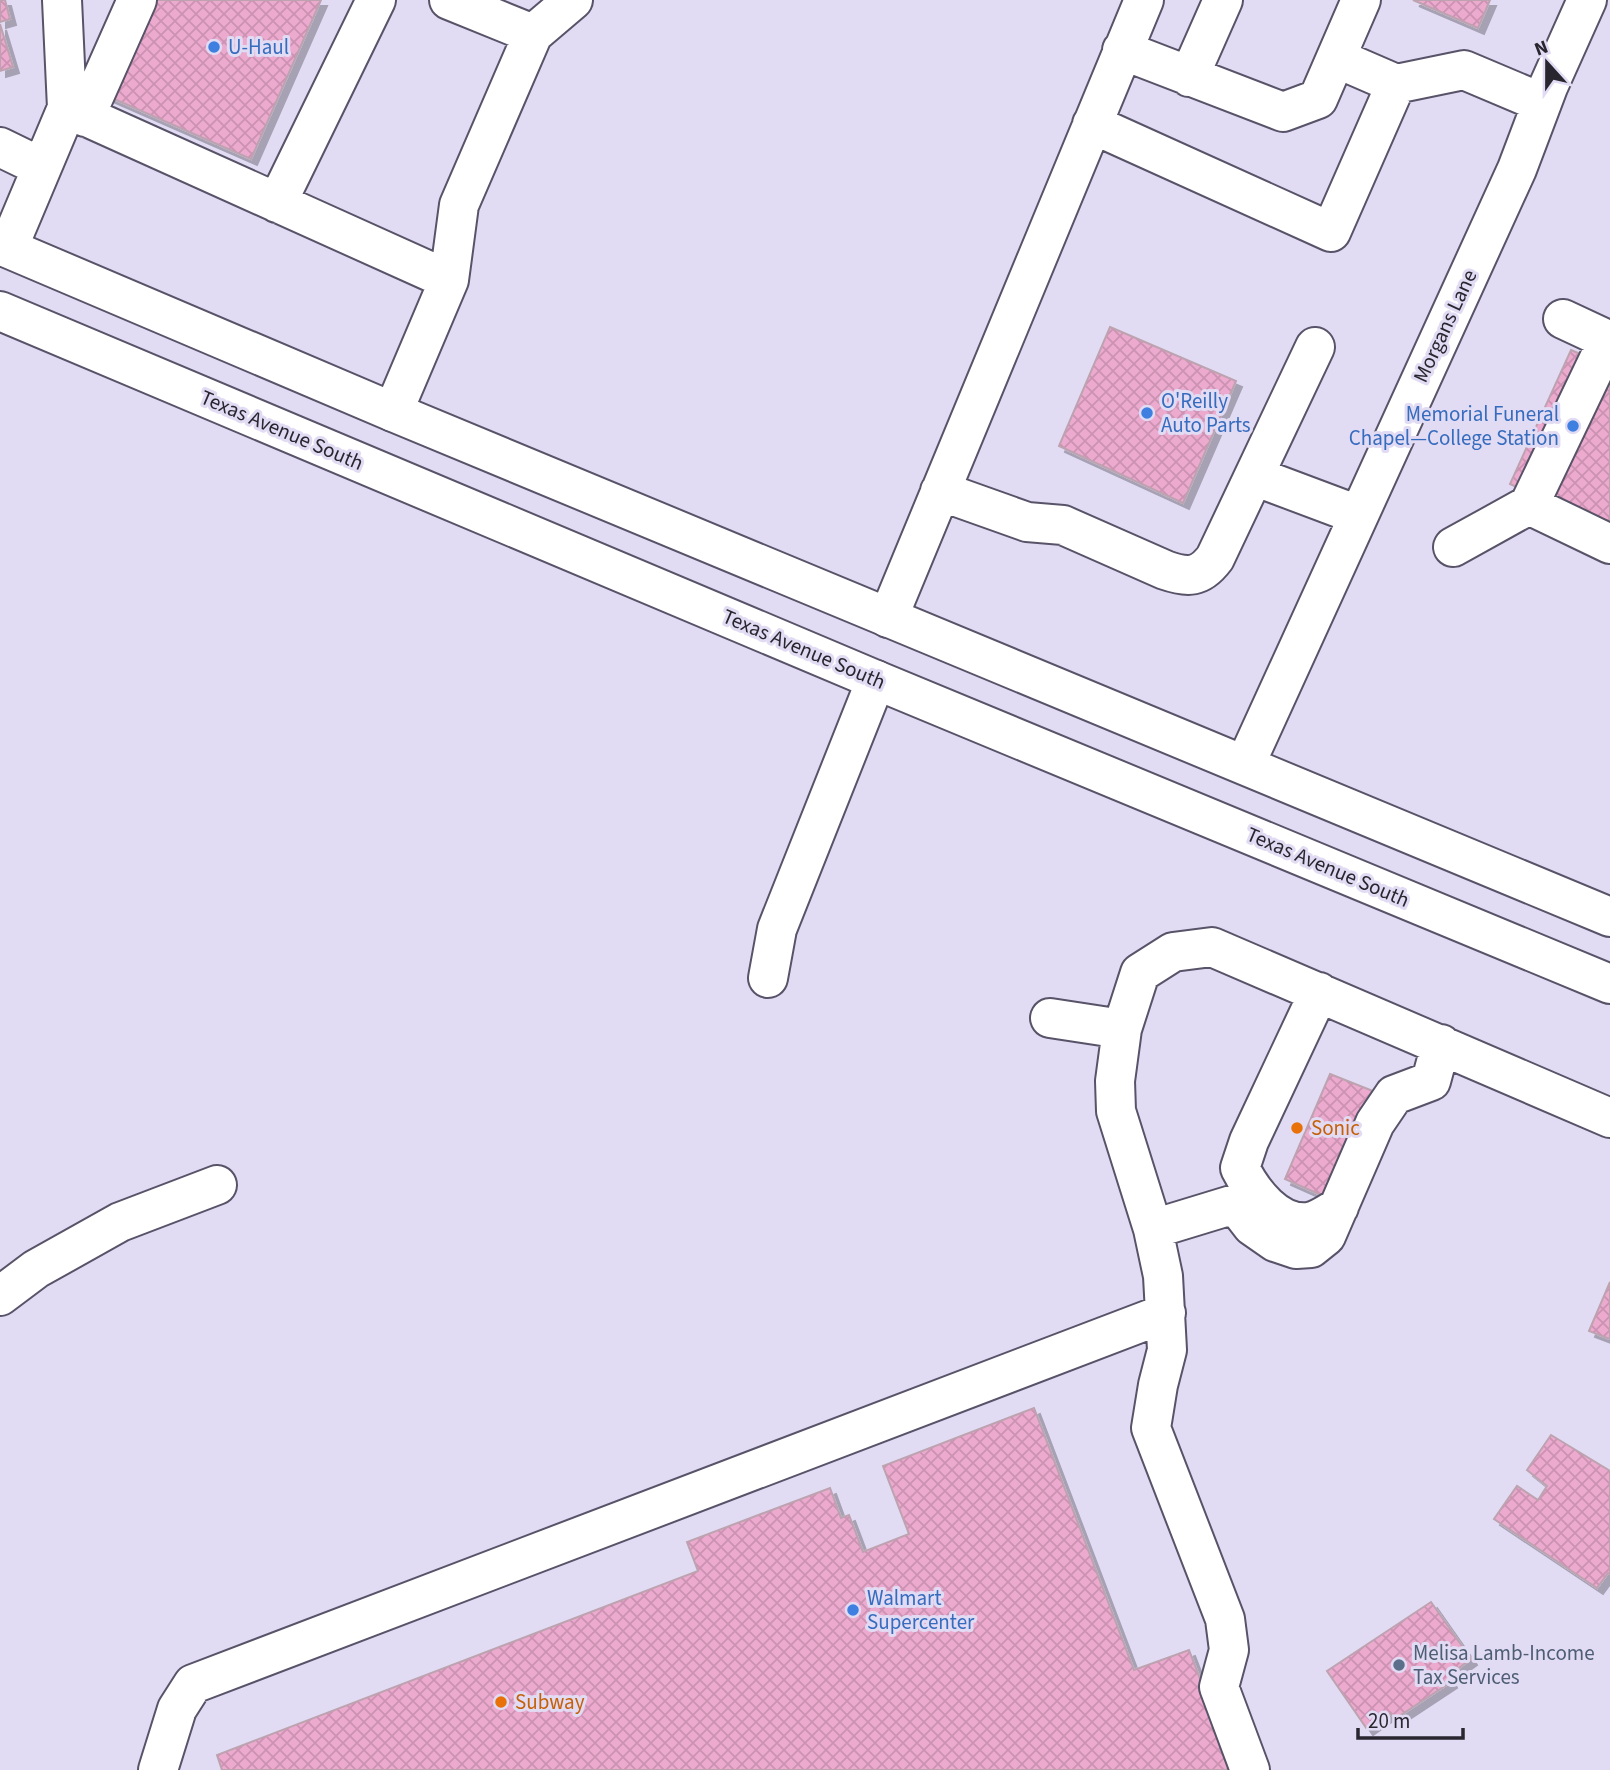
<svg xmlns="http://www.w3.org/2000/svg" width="1610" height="1770" font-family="'Source Sans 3',sans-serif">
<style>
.building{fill:url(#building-cross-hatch);stroke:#bda3b0;stroke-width:2;filter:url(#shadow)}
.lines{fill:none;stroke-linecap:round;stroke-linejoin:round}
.minor-casing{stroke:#585368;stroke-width:42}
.highway-casing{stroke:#585368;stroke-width:42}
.minor{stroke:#fff;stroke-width:38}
.highway{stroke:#fff;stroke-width:38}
.shop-dot{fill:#3f7fe0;stroke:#e2dbf4;stroke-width:2.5}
.food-dot{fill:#e8710a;stroke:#e2dbf4;stroke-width:2.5}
.service-dot{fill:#5c6f8a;stroke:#e2dbf4;stroke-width:2.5}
.labels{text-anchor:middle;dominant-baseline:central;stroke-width:6;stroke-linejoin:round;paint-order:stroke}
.shop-label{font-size:21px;fill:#366cbe;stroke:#e2dbf4;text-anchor:start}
.street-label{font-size:21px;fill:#29262f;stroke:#e2dbf4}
.food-label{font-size:21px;fill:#c56008;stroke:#e2dbf4;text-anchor:start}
.service-label{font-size:21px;fill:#4e5e75;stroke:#e2dbf4;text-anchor:start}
</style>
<defs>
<pattern id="building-cross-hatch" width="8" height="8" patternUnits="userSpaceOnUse" patternTransform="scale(1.75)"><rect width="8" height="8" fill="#edaacf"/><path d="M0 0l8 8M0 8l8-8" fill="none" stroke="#cb92b2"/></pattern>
<filter id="shadow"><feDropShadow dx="6" dy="6" stdDeviation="0" flood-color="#0004"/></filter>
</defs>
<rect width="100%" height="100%" fill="#e2dbf4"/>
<!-- building -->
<path class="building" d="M0 0H5L10 19 0 22Z
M149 0H321L251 159 105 95Z
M1413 0H1490L1478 28Z
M0 24 13 67 0 71Z
M1110 327 1236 381 1183 503 1059 446Z
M1571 350 1610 367V561L1558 506 1510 484Z
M1330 1074 1378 1093 1323 1196 1285 1179Z
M1610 1282V1339L1589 1331Z
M1034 1408 1134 1670 1189 1650 1235 1770H222L217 1755 698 1571 687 1542 830 1488 841 1518 849 1515 863 1552 909 1534 883 1466Z
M1551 1435 1610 1471V1574L1608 1573 1597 1588 1494 1519 1517 1486 1538 1500 1547 1486 1527 1470Z
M1431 1602 1471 1659 1448 1676 1451 1682 1401 1715 1398 1722 1390 1713 1367 1729 1327 1671Z"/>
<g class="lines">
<!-- minor casing -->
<g class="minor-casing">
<path id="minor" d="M533 34 573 0
M1122 50 1283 112 1318 99 1361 0
M1336 58 1396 84
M1189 77 1223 0
M67 108 449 280
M85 117 137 0
M1092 124 1331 232 1396 84 1464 70 1542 103
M0 147 41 167
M277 203 376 0
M8 248 67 108 62 0
M393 412 449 280 459 205 533 34 449 0
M1254 476 1358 515
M940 491 1027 522 1063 525 1165 570C1188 578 1200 578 1215 558L1315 347
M1529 505 1610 544
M1453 547 1529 505 1608 340 1563 319
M888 618 1144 0
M1245 765 1517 169 1548 87 1587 0
M768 978 777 929 876 680
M1319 992 1249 1141 1240 1168C1252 1192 1277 1226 1309 1222 1320 1220 1330 1212 1339 1207
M1050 1018 1122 1029
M1153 1229 1235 1204 1252 1226 1275 1242 1296 1249 1311 1248 1326 1236 1375 1123 1394 1095 1431 1081 1441 1044
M0 1296 36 1269 120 1222 217 1185
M158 1770 177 1709 193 1684 1166 1313
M1250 1770 1219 1687 1229 1650 1225 1619 1151 1428 1158 1385 1167 1350 1163 1276 1153 1229 1116 1111 1115 1081 1122 1029 1140 973 1173 952 1212 947 1610 1118"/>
</g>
<!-- highway casing -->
<g class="highway-casing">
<path id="highway" d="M0 245 393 412 1610 917
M0 311 876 680 1610 984"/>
</g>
<!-- minor -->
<use href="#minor" class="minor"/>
<!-- highway -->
<use href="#highway" class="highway"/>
</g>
<!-- markers -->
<g class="shop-dot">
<circle cx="214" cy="47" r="7"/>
<circle cx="1147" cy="413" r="7"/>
<circle cx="1573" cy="426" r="7"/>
<circle cx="853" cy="1610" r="7"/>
</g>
<g class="food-dot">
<circle cx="1297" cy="1128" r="7"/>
<circle cx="501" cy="1702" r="7"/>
</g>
<circle class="service-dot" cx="1399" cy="1665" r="7"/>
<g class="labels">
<!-- shop labels -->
<g class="shop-label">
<text x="228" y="47">U-Haul</text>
<text x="1161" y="401">O'Reilly<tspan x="1161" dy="24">Auto Parts</tspan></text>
<text x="1559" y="414" text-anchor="end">Memorial Funeral<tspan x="1559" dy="24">Chapel—College Station</tspan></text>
<text x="867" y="1598">Walmart<tspan x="867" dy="24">Supercenter</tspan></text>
</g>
<!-- street labels -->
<g class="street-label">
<text transform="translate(1445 326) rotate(-65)">Morgans Lane</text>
<text transform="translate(282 430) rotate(23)">Texas Avenue South</text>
<text transform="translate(804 649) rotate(23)">Texas Avenue South</text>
<text transform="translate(1328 867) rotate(23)">Texas Avenue South</text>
</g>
<!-- food labels -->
<g class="food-label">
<text x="1311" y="1128">Sonic</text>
<text x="515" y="1702">Subway</text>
</g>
<!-- service labels -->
<g class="service-label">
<text x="1413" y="1653">Melisa Lamb-Income<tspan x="1413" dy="24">Tax Services</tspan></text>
</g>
</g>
<!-- north arrow -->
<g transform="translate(1547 63) rotate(339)" stroke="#e2dbf4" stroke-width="5" paint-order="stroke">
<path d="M0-5L12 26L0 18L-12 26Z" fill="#29262f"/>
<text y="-10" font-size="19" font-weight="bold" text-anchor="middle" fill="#29262f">N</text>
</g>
<!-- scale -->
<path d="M1358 1728v10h105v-10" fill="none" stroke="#29262f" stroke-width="3.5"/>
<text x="1368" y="1728" font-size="21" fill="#29262f" stroke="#e2dbf4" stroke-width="5" paint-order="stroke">20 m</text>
</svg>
